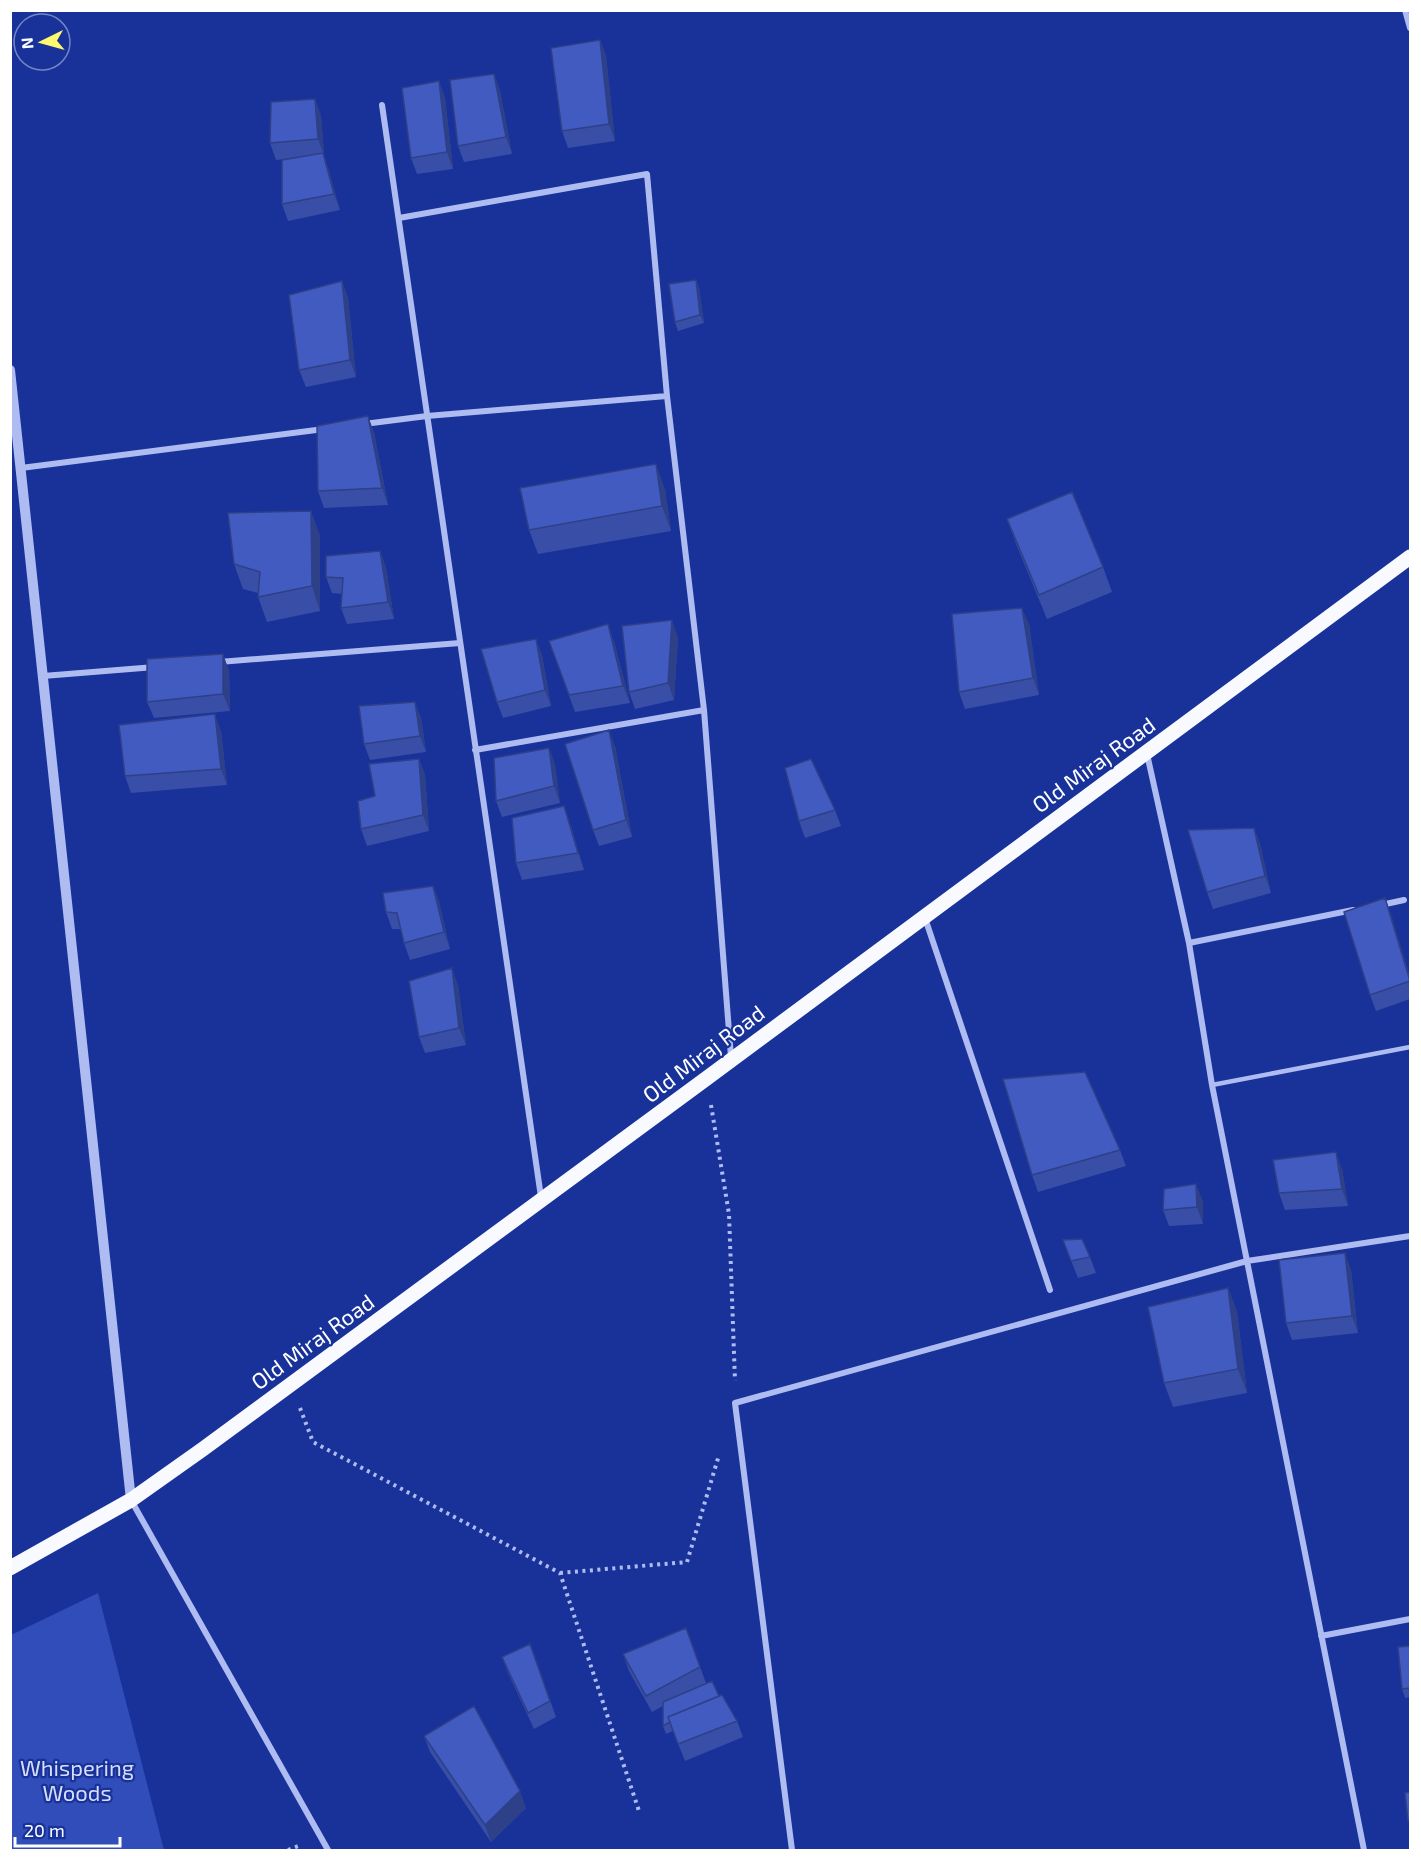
<svg xmlns="http://www.w3.org/2000/svg" width="1421" height="1861" font-family="'Exo 2',sans-serif">
<style>
.green{fill:#304db9}
.lines{fill:none;stroke-linecap:round;stroke-linejoin:round}
.path{stroke:#afbcf1;stroke-width:4;stroke-dasharray:3 4.5;stroke-linecap:butt}
.service{stroke:#afbcf1;stroke-width:4.5}
.minor{stroke:#afbcf1;stroke-width:6}
.tertiary{stroke:#afbcf1;stroke-width:10}
.primary{stroke:#f9faff;stroke-width:15}
.wall{fill:#394ea6}
.shaded-wall{fill:#2e4087}
.building{fill:#425bc1;stroke:#2e4087;stroke-width:1.5}
.labels{text-anchor:middle;dominant-baseline:central;stroke-width:4.5;stroke-linejoin:round;paint-order:stroke}
.street-label{font-size:22px;fill:#fff;stroke:#19329a}
.park-label{font-size:22px;fill:#d6defc;stroke:#19329a}
</style>
<rect width="100%" height="100%" fill="#19329a"/>
<!-- green -->
<path class="green" d="M98 1593 164 1850H11V1635Z"/>
<g class="lines">
<!-- path -->
<path class="path" d="M711 1105 729 1214 735 1381
M300 1408 313 1442 560 1573 639 1811
M560 1573 687 1562 719 1455
M288 1850 301 1845"/>
<!-- service -->
<path class="service" d="M1212 1085 1410 1047"/>
<!-- minor -->
<path class="minor" d="M1405 10 1410 28
M382 105 541 1197
M399 218 647 174 667 396 704 710 731 1057
M364 424 427 416 667 396
M21 468 324 429
M219 662 460 643
M43 676 155 667
M475 750 704 710
M1147 754 1189 943 1212 1085 1364 1850
M1381 905 1404 900
M925 918 1050 1290
M1189 943 1353 910
M131 1500 328 1850
M1321 1636 1410 1619
M792 1850 735 1403 1247 1261 1410 1236"/>
<!-- tertiary -->
<path class="tertiary" d="M10 370 131 1500"/>
<!-- primary -->
<path class="primary" d="M10 1568 131 1500 203 1449 707 1078 1410 557"/>
</g>
<!-- wall -->
<path class="wall" d="M600 40 606 56 615 141 568 148 562 131Z
M494 74 500 91 512 154 464 162 458 146Z
M439 81 445 98 453 169 417 174 411 158Z
M315 99 321 116 324 155H323L340 210 288 221 282 204 295 158 276 160 270 143Z
M342 281 348 298 356 377 306 387 299 370Z
M699 288 704 323 678 331 675 322Z
M374 432 388 505 324 508 318 491Z
M665 489 671 531 538 554 529 530Z
M1007 519 1103 567 1112 592 1047 619 1016 544Z
M320 535V611L267 622 258 597V593L243 589 234 564Z
M380 551 386 568 394 619 347 624 341 608 342 594 332 593 326 577Z
M1029 624 1039 695 965 709 959 692Z
M678 637 674 700 635 709 629 692Z
M549 641H614L630 703 575 712Z
M223 654 229 671 230 711 154 718 147 702Z
M542 655 551 706 503 718 497 702Z
M421 718 426 752 370 760 364 744Z
M221 731 227 785 131 793 125 776Z
M615 746 632 837 599 846 593 830Z
M549 748 555 765 560 803 502 817 496 801Z
M419 759 425 775 429 831 367 846 361 829 375 796Z
M564 806 570 823 584 870 522 880 516 863Z
M835 810 841 826 805 838 799 821Z
M1254 828 1260 844 1271 893 1213 909 1207 892Z
M433 886 439 902 450 949 410 960 404 943 401 929H392L386 912Z
M1385 898 1410 977V999L1376 1011 1370 995Z
M458 985 466 1045 425 1053 419 1037Z
M1120 1150 1126 1166 1038 1192 1032 1175Z
M1342 1169 1348 1206 1285 1210 1279 1193Z
M1203 1201V1224L1169 1226 1163 1210Z
M1063 1240 1090 1257 1096 1273 1078 1278Z
M1351 1270 1358 1333 1292 1340 1286 1323Z
M1228 1288 1237 1312 1247 1393 1173 1407 1164 1383Z
M686 1628 706 1683 719 1696 737 1721 743 1737 685 1761 673 1731 666 1734 663 1726V1706L652 1712 629 1671 623 1654Z
M530 1644 556 1717 534 1729 508 1673 502 1657Z
M1410 1646V1697L1405 1698 1402 1689Z
M424 1736 526 1808 491 1842 430 1752Z"/>
<!-- shaded-wall -->
<path class="shaded-wall" d="M600 40 606 56 615 141 609 124Z
M494 74 500 91 512 154 506 137Z
M439 81 445 98 453 169 447 152Z
M315 99 321 116 324 155 318 139Z
M323 153 329 170 340 210 334 194Z
M696 280 699 288 704 323 700 315Z
M342 281 348 298 356 377 350 360Z
M368 416 374 432 388 505 382 488Z
M656 464 665 489 671 531 662 506Z
M311 511 320 535V611L312 586Z
M380 551 386 568 394 619 388 602Z
M1022 608 1029 624 1039 695 1033 678Z
M672 620 678 637 674 700 668 683Z
M608 624 614 641 630 703 623 686Z
M536 639 542 655 551 706 545 690Z
M223 654 229 671 230 711 223 694Z
M415 702 421 718 426 752 420 736Z
M215 714 221 731 227 785 221 769Z
M609 730 615 746 632 837 626 820Z
M549 748 555 765 560 803 554 786Z
M419 759 425 775 429 831 423 815Z
M564 806 570 823 584 870 578 853Z
M1254 828 1260 844 1271 893 1265 876Z
M433 886 439 902 450 949 444 932Z
M1385 898 1391 914 1410 977V980Z
M452 968 458 985 466 1045 459 1028Z
M1336 1152 1342 1169 1348 1206 1342 1189Z
M1196 1184 1203 1201V1224L1197 1207Z
M1345 1253 1351 1270 1358 1333 1352 1316Z
M1228 1288 1237 1312 1247 1393 1238 1369Z
M520 1791 526 1808 491 1842 485 1825Z"/>
<!-- building -->
<path class="building" d="M600 40 609 124 562 131 551 48Z
M494 74 506 137 458 146 450 80Z
M439 81 447 152 411 158 402 88Z
M315 99 318 139 270 143 271 102Z
M323 153 334 194 282 204V160Z
M696 280 700 315 675 322 669 284Z
M342 281 350 360 299 370 289 295Z
M368 416 382 488 318 491 317 426Z
M656 464 662 506 529 530 520 488Z
M1072 492 1103 567 1039 595 1007 519Z
M311 511 312 586 258 597 260 572 234 564 228 513Z
M380 551 388 602 341 608 343 578 326 577V556Z
M1022 608 1033 678 959 692 952 614Z
M672 620 668 683 629 692 622 626Z
M608 624 623 686 569 695 549 641Z
M536 639 545 690 497 702 481 649Z
M223 654V694L147 702V659Z
M415 702 420 736 364 744 359 706Z
M215 714 221 769 125 776 119 725Z
M609 730 626 820 593 830 565 744Z
M549 748 554 786 496 801 494 758Z
M419 759 423 815 361 829 358 801 375 796 369 764Z
M811 759 835 810 799 821 785 768Z
M564 806 578 853 516 863 512 818Z
M1254 828 1265 876 1207 892 1188 830Z
M433 886 444 932 404 943 397 913 386 912 383 893Z
M1385 898 1410 981 1370 995 1344 912Z
M452 968 459 1028 419 1037 409 981Z
M1085 1072 1120 1150 1032 1175 1003 1079Z
M1336 1152 1342 1189 1279 1193 1273 1160Z
M1196 1184 1197 1207 1163 1210 1164 1189Z
M1082 1239 1090 1257 1071 1261 1063 1240Z
M1345 1253 1352 1316 1286 1323 1279 1260Z
M1228 1288 1238 1369 1164 1383 1148 1307Z
M686 1628 700 1667 646 1696 623 1654Z
M530 1644 550 1701 528 1713 502 1657Z
M1410 1646V1688L1402 1689 1398 1647Z
M712 1681 719 1696 668 1717 670 1722 663 1726V1702Z
M722 1695 737 1721 678 1744 668 1717Z
M474 1706 520 1791 485 1825 424 1736Z
M1410 1792V1820L1408 1821 1405 1793Z"/>
<g class="labels">
<!-- street labels -->
<g class="street-label">
<text transform="translate(1093 764) rotate(-36)">Old Miraj Road</text>
<text transform="translate(703 1053) rotate(-37)">Old Miraj Road</text>
<text transform="translate(312 1341) rotate(-36)">Old Miraj Road</text>
</g>
<!-- park labels -->
<g class="park-label">
<text x="77" y="1767">Whispering<tspan x="77" dy="25">Woods</tspan></text>
</g>
</g>
<!-- border -->
<rect width="1421" height="1861" fill="none" stroke="#ffffff" stroke-width="24"/>
<!-- north arrow -->
<g transform="translate(42 42) rotate(265)"><circle r="28" fill="#19329a" stroke="#7584c2" stroke-width="1.5"/>
<path d="M0-4.5L10 22L0 15L-10 22Z" fill="#fff96f"/>
<text y="-9" font-size="16" font-weight="bold" text-anchor="middle" fill="#ffffff">N</text>
</g>
<!-- scale -->
<path d="M15 1837v9h105v-9" fill="none" stroke="#ffffff" stroke-width="3"/>
<text x="24" y="1837" font-size="18" fill="#ffffff" stroke="#19329a" stroke-width="4.5" paint-order="stroke">20 m</text>
</svg>
